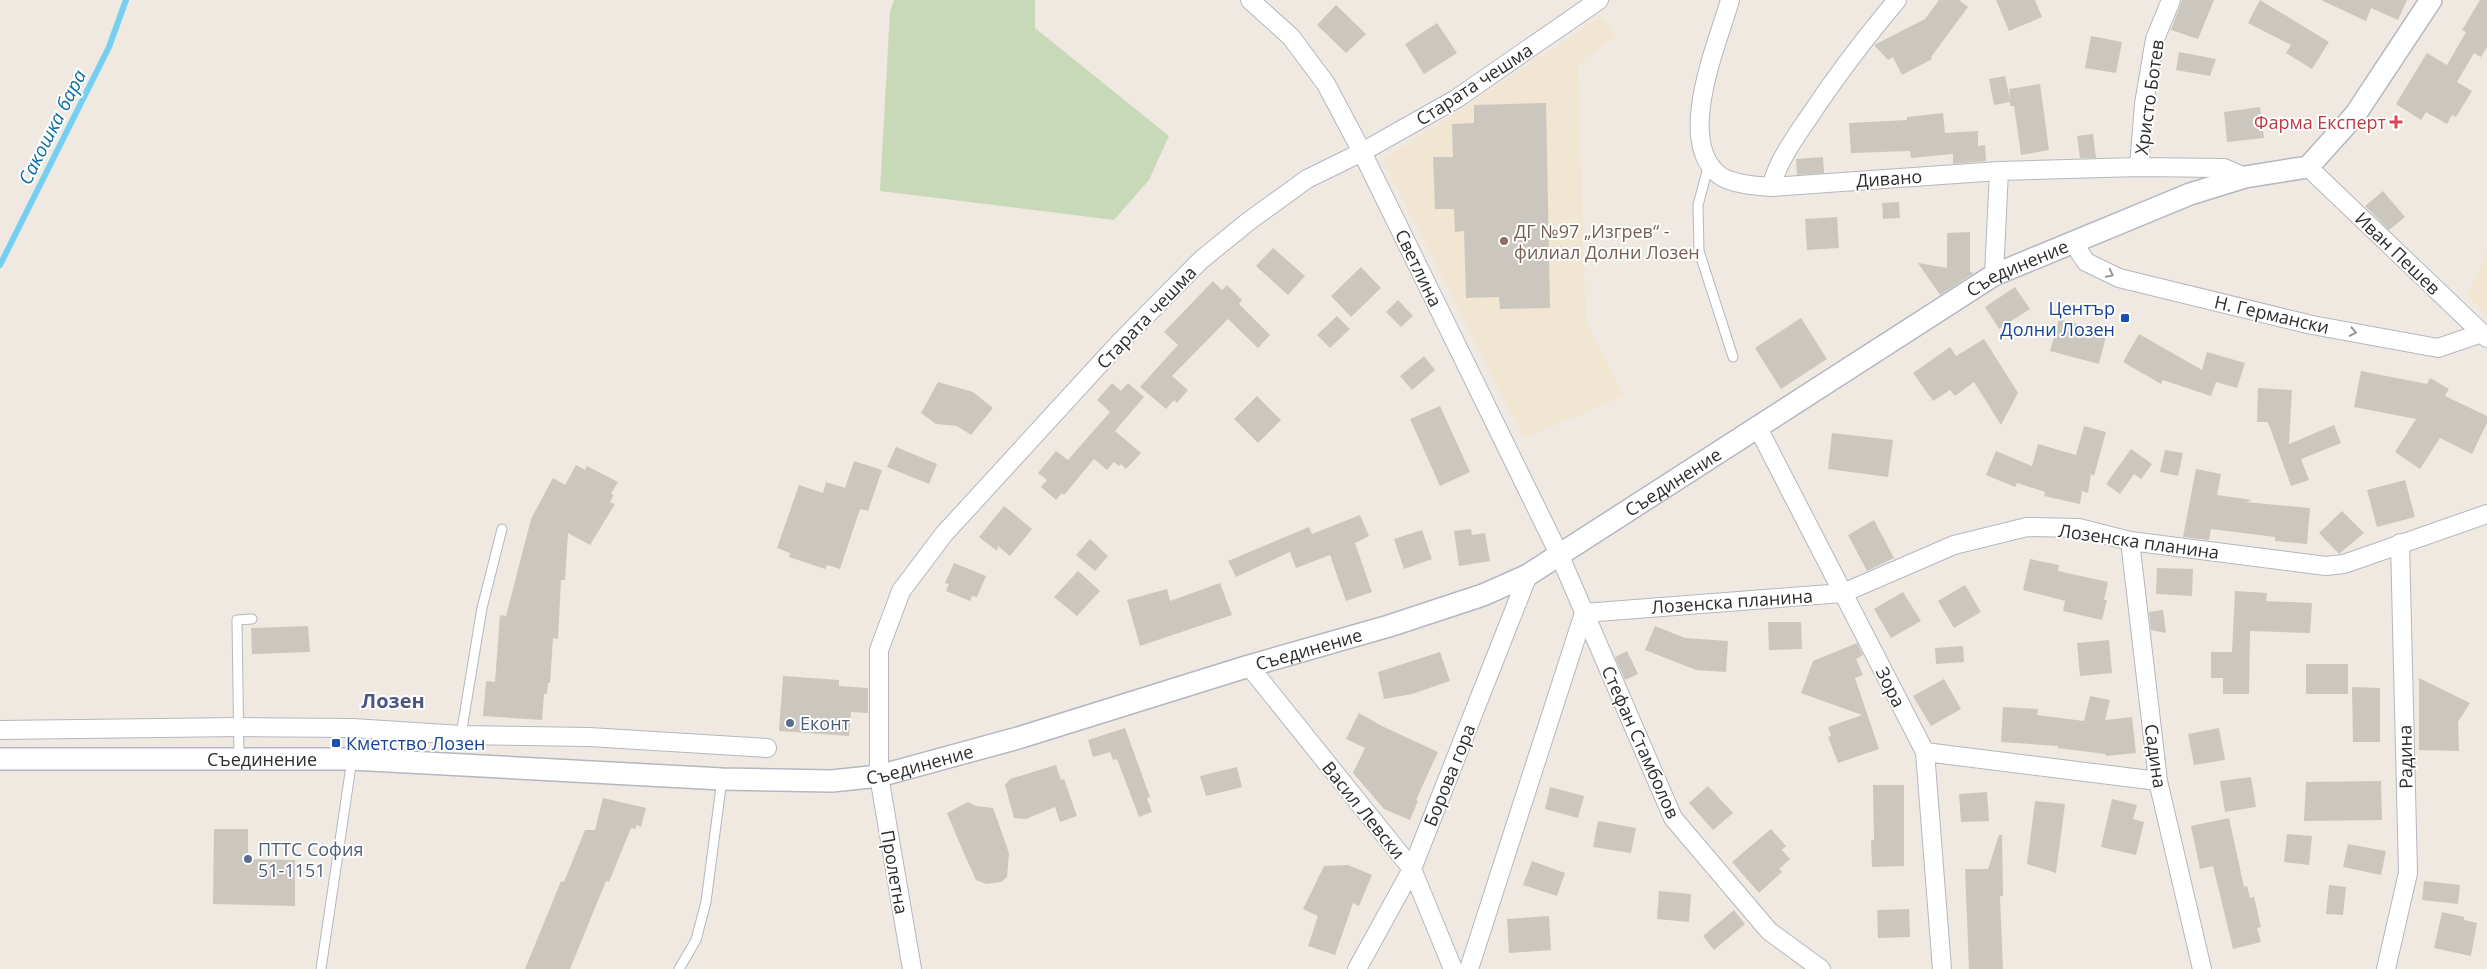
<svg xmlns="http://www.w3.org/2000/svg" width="2487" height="969" font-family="'Open Sans',sans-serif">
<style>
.education{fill:#f0e6d1}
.cemetery{fill:#c8d9b8}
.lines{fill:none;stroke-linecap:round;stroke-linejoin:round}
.stream{stroke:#75cff0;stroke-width:6}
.building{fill:#cbc7bf}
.service-casing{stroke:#b4b7c1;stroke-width:11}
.minor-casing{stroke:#b4b7c1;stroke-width:20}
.tertiary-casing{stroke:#b4b7c1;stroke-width:24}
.service{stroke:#fff;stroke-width:9}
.minor{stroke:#fff;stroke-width:18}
.tertiary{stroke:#fff;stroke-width:21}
.oneway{stroke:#969696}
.health-dot{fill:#e0444e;stroke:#fff;stroke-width:2}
.education-dot{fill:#8d6e63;stroke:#fff;stroke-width:2}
.transit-dot{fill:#1a4fb4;stroke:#fff;stroke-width:2}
.service-dot{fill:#5c6f8a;stroke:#fff;stroke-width:2}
.labels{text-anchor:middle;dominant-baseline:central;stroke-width:4;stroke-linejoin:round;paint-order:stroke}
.street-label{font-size:18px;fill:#2e2e2e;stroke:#fff}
.health-label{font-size:18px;fill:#be3a42;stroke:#fff;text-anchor:end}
.education-label{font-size:18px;fill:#785e54;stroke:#fff;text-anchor:start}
.transit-label{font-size:18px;fill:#164399;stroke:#fff;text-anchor:end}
.service-label{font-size:18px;fill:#4e5e75;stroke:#fff;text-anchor:start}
.water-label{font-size:19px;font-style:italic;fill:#0d6fa3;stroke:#fff}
.quarter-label{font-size:20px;font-weight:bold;fill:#4d5680;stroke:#fff}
</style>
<rect width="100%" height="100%" fill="#efe9e1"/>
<!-- education -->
<path class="education" d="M1601 17 1616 36 1578 65 1586 322 1624 396 1524 438 1383 160Z
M2487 251V315L2467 296Z"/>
<!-- cemetery -->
<path class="cemetery" d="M894 0H1035V28L1169 136 1149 180 1114 220 880 191 890 12Z"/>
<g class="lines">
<!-- stream -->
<path class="stream" d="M0 265 109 47 126 0"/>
</g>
<!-- building -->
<path class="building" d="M1939 0H1959L1968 7 1931 57 1932 59 1902 75 1893 57 1888 60 1874 45 1925 19Z
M1996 0H2035L2042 17 2009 31Z
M2182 0H2214L2198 39 2171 30Z
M2260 0 2329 42 2312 69 2286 53 2291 45 2248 23Z
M2321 0H2407L2398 20 2371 8 2366 21Z
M2480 0H2487V47L2481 57 2474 53 2457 82 2472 91 2456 117 2452 115 2447 124 2426 112 2421 120 2396 104 2427 53 2447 65 2466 32 2462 30Z
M1336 5 1366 34 1346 53 1317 25Z
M1437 23 1457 53 1424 74 1405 44Z
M2091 36 2122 42 2116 73 2085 68Z
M2179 52 2216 59 2210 76 2176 70Z
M2005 76 2010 100 2009 89 2040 84 2049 150 2021 155 2014 106H2010V102L1994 105 1989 79Z
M1546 103 1550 308 1500 309 1499 297 1466 298 1464 231 1455 232 1454 209H1435L1433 157H1453L1452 124 1474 123V105Z
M2260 107 2264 138 2227 142 2224 112Z
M1943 113 1945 133 1978 131V146L1985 145 1986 161 1953 164V154L1911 158 1910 151 1851 153 1849 123 1907 120V117Z
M2093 134 2096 158H2080L2077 136Z
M1823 157 1824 173 1797 175 1796 159Z
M2383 191 2405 217 2389 230 2365 206Z
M1899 202 1900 218 1883 219 1882 203Z
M1837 217 1839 248 1807 250 1805 219Z
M1970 232V272L1974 273 1940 295 1918 263 1947 268V233Z
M1273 248 1305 276 1288 295 1256 266Z
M1361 267 1381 288 1351 317 1331 296Z
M1213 281 1222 290 1227 285 1242 300 1239 304 1270 335 1258 348 1228 319 1172 376 1188 390 1177 403 1174 400 1166 409 1140 387 1178 345 1164 332Z
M2015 287 2030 309 1999 329 1985 307Z
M1398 300 1413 316 1401 327 1386 312Z
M1337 316 1350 329 1330 348 1317 335Z
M1801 318 1827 359 1781 389 1755 348Z
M2059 319 2107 332 2099 364 2050 351Z
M2139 334 2202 370 2207 352 2245 363 2237 388 2216 382 2211 396 2163 380 2161 384 2123 362Z
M1984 339 2018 393 2001 425 1974 382 1955 396 1950 390 1933 401 1913 373 1950 347 1956 356Z
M1424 356 1435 370 1412 390 1400 376Z
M2361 371 2427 384 2430 378 2449 389 2445 396 2487 416V423L2472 454 2440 438 2420 469 2395 452 2416 419 2354 407Z
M938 382 973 392 993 408 971 435 957 426 936 424 921 413Z
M1112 383 1121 391 1128 383 1144 397 1115 431 1141 453 1126 469 1121 464 1119 466 1114 462 1107 470 1094 459 1064 495 1062 493 1056 500 1041 487 1047 480 1038 473 1056 451 1068 460 1110 412 1097 400Z
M2258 388 2292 390 2289 444 2334 425 2341 443 2301 459 2309 480 2291 486 2268 422H2257Z
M1257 396 1281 420 1258 443 1234 419Z
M1440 406 1470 472 1440 486 1410 419Z
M2084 426 2106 432 2094 476 2091 474 2088 493 2082 491 2080 504 2044 496 2045 492 2017 483 2015 487 1986 475 1996 451 2032 466 2038 444 2076 455Z
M1832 433 1893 440 1888 477 1828 469Z
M896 447 937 464 929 484 887 467Z
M2131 449 2152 464 2141 479 2134 474 2120 494 2106 484Z
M2165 450 2183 453 2178 476 2160 472Z
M854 461 882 470 868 511 860 509 840 569 827 565 825 569 789 557 790 553 777 548 799 485 823 493 826 482 845 488Z
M576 465 585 470 587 466 618 482 611 494 614 495 610 502 615 504 590 545 568 533 565 580H561L558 639 553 638 550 683H548L547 694H544L542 720 483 716 486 681 495 682 500 615 506 616 531 519 553 478 565 485Z
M2196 469 2221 474 2217 495 2252 500 2246 502 2310 508 2307 544 2275 541V537L2211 529 2209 540 2183 537Z
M2405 480 2415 517 2377 527 2367 490Z
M1004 506 1032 529 1010 556 998 546 997 551 979 537Z
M2342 511 2364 533 2339 554 2319 533Z
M1360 515 1369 536 1355 543 1372 592 1346 601 1330 555 1296 568 1290 552 1236 577 1228 561 1309 527 1312 534Z
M1874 520 1894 558 1867 571 1848 535Z
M1471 529 1472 535 1485 533 1490 561 1459 566 1454 531Z
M1422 530 1432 559 1404 569 1394 539Z
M1090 539 1108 556 1095 571 1076 555Z
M2030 559 2059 565 2058 571 2108 582 2104 600H2107L2102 620 2063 611 2065 601 2023 590Z
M954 563 986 576 977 597 972 596 970 601 946 591 949 584 945 583Z
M2157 568 2193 569 2192 596 2156 594Z
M1078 571 1100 591 1077 616 1054 597Z
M1220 583 1232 615 1140 646 1127 600 1167 589 1170 601Z
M1965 585 1981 612 1954 628 1938 601Z
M2235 591 2267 593 2266 601 2312 603 2310 633 2250 631 2249 694H2223V678H2211V652H2232Z
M1903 592 1921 621 1891 638 1874 609Z
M2163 610 2166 633 2151 630 2149 612Z
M1768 622H1801L1802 649 1769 650Z
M308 626 310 652 252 654 251 628Z
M1655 626 1685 638 1728 641 1726 672 1696 670 1645 650Z
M2109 640 2112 673 2080 676 2077 643Z
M1857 643 1863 655 1856 659 1863 675 1855 678 1879 749 1838 763 1828 737 1831 736 1828 727 1862 715 1801 693 1813 661Z
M1963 646 1964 662 1936 664 1935 648Z
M1627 651 1638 674 1625 680 1615 657Z
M1440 652 1450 681 1412 694 1384 699 1378 672Z
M2306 664H2348V694H2306Z
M783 676 839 680V686L868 688V713L851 712 849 736 779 731Z
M2419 678 2470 703 2458 722 2459 751 2419 750Z
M1944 679 1961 709 1931 726 1913 696Z
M2352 687 2380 688V742H2353Z
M2090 696 2110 700 2105 720 2132 717 2136 753 2106 756 2105 754 2058 748V746L2001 742 2003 707 2038 709 2037 715 2084 721Z
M1359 713 1384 727 1438 752 1416 800 1418 801 1410 820 1384 809 1353 773 1365 748 1346 739Z
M1125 728 1150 797 1147 798 1152 812 1139 817 1117 759 1113 760 1110 752 1093 757 1088 740Z
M2219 728 2225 760 2194 765 2188 734Z
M1056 765 1061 780 1064 779 1077 816 1060 822 1055 807 1026 819 1014 818 1005 785 1010 779Z
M1237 767 1242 787 1206 796 1200 776Z
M2251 777 2256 807 2225 812 2220 781Z
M2381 781 2382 820 2304 821 2306 782Z
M1873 785H1904V866L1872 867 1871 840H1874Z
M1708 786 1733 813 1713 830 1689 803Z
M1550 787 1584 796 1578 818 1545 809Z
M1987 792 1989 821 1961 822 1959 794Z
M603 798 646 808 641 827 636 825V829L631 828 609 882 606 881 570 969H525L561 881 564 882 585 830H595Z
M2112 799 2137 805 2133 819 2144 822 2136 855 2101 847Z
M2035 801 2065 804 2056 873 2027 864Z
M968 802 976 806 993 808 1009 853 1007 877 1001 882 986 884 976 880 962 849 947 813Z
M2229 818 2244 887 2247 886 2250 898 2254 897 2261 927 2257 928 2261 942 2233 949 2213 866 2200 869 2191 826Z
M1598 821 1636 828 1631 853 1593 847Z
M214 829H248V859L295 860V906L213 904Z
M1771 829 1786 846 1782 850 1790 859 1779 869 1782 872 1759 893 1732 862Z
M2287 834 2312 836 2309 865 2284 862Z
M1999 835H2002L2003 896H2000L2003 969H1969L1965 869H1988Z
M2348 844 2386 851 2381 875 2343 867Z
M1532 861 1565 873 1557 896 1523 885Z
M1348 865 1372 875 1359 906 1353 903 1335 955 1308 946 1318 916 1303 909 1324 866Z
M2424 881 2460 885 2458 904 2422 900Z
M2329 885 2346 887 2343 915 2326 914Z
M1659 891 1691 894 1689 922 1657 919Z
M1909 909 1910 937 1878 938 1877 910Z
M1734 910 1745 924 1714 950 1703 936Z
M2442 912 2464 917V920L2477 923 2471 956 2434 948Z
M1549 916 1551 950 1509 953 1507 919Z"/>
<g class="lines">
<!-- service casing -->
<g class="service-casing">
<path id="service" d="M1709 164 1698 205 1699 251 1733 357
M461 735 482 608 502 529
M239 758 237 620 252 619
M321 969 352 759
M679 969 696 940 706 902 722 779"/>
</g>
<!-- minor casing -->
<g class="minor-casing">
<path id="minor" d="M1250 0 1291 37 1326 84 1362 152 1559 554 1673 818 1769 931 1821 969
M1730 0C1718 43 1675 140 1719 175 1730 184 1757 186 1771 187L1999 171 2139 167 2224 168 2245 177
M2139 167 2144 104 2155 39 2171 0
M2308 167 2487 338
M1771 187C1778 161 1794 139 1809 117 1836 76 1866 37 1897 0
M2074 244 2086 262 2119 278 2312 325 2438 348 2482 333
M1994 275 1999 171
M1758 428 1925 752 1942 969
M2130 541 2158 781 2202 969
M1249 666 1412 869 1453 969
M0 730 239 727 353 728 461 735 589 737 767 748
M1925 752 2158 781
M912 969 879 776V650L901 591 944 534 1119 343 1201 260 1249 221 1307 179 1362 152 1456 99 1599 0
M1357 969 1412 869 1528 575
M1469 969 1584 613 1843 593 1954 545 2027 527 2079 528 2130 541 2326 566 2344 564 2487 514
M2386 969 2408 873 2400 543"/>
</g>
<!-- tertiary casing -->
<g class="tertiary-casing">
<g id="tertiary">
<path id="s1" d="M0 759H352L722 779 832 781 879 776 1018 738 1249 666 1389 626 1483 595 1528 575 1994 275 2190 194 2245 177 2308 167 2355 115 2431 0"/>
</g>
</g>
<!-- service -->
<use href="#service" class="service"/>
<!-- minor -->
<use href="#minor" class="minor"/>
<!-- tertiary -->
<use href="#tertiary" class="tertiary"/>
</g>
<!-- one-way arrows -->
<defs><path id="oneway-chevron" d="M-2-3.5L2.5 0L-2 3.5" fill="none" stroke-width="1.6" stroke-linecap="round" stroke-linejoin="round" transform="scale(1.25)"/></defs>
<g class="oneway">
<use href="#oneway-chevron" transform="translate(2110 274) rotate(26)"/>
<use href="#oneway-chevron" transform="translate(2353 332) rotate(11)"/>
</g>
<!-- markers -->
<path class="health-dot" d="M2393.5 114.5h5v5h5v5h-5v5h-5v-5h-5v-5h5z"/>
<circle class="education-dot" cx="1504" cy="241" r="5"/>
<g class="transit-dot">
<rect x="2120" y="313" width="10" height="10" rx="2.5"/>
<rect x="331" y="738" width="10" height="10" rx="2.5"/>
</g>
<g class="service-dot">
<circle cx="790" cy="723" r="5"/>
<circle cx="248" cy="859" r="5"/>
</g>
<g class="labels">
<!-- street labels -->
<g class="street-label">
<text transform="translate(1474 84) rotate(-33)">Старата чешма</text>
<text transform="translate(2149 97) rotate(-82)">Христо Ботев</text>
<text transform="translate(1889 178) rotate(-4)">Дивано</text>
<text transform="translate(2398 253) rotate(44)">Иван Пешев</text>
<text transform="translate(1419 268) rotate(64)">Светлина</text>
<text stroke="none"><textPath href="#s1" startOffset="2138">Съединение</textPath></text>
<text transform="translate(2272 314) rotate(13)">Н. Германски</text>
<text transform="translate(1146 317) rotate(-46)">Старата чешма</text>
<text stroke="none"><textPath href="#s1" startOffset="1732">Съединение</textPath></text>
<text transform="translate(2139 541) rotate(8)">Лозенска планина</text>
<text transform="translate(1732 601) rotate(-4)">Лозенска планина</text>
<text stroke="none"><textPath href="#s1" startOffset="1328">Съединение</textPath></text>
<text transform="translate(1891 687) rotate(63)">Зора</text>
<text transform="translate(1641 742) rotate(66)">Стефан Стамболов</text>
<text transform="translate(2156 756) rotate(82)">Садина</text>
<text transform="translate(2405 757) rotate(-91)">Радина</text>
<text stroke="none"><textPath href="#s1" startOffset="262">Съединение</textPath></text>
<text stroke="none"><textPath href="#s1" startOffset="922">Съединение</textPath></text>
<text transform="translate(1449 775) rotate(-68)">Борова гора</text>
<text transform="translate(1364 810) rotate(51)">Васил Левски</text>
<text transform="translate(895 872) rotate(80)">Пролетна</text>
</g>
<!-- health labels -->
<g class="health-label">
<text x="2386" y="122">Фарма Експерт</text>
</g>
<!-- education labels -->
<g class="education-label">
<text x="1514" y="231">ДГ №97 „Изгрев“ -<tspan x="1514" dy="21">филиал Долни Лозен</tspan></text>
</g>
<!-- transit labels -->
<g class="transit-label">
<text x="2115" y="308">Център<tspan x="2115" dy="21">Долни Лозен</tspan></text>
<text x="346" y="743" text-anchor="start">Кметство Лозен</text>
</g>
<!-- service labels -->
<g class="service-label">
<text x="800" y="723">Еконт</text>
<text x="258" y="849">ПТТС София<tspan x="258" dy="21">51-1151</tspan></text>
</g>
<!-- water labels -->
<g class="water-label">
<text transform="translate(52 127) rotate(-63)">Сакошка бара</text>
</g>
<!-- quarter labels -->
<g class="quarter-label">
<text x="393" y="700">Лозен</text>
</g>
</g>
</svg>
